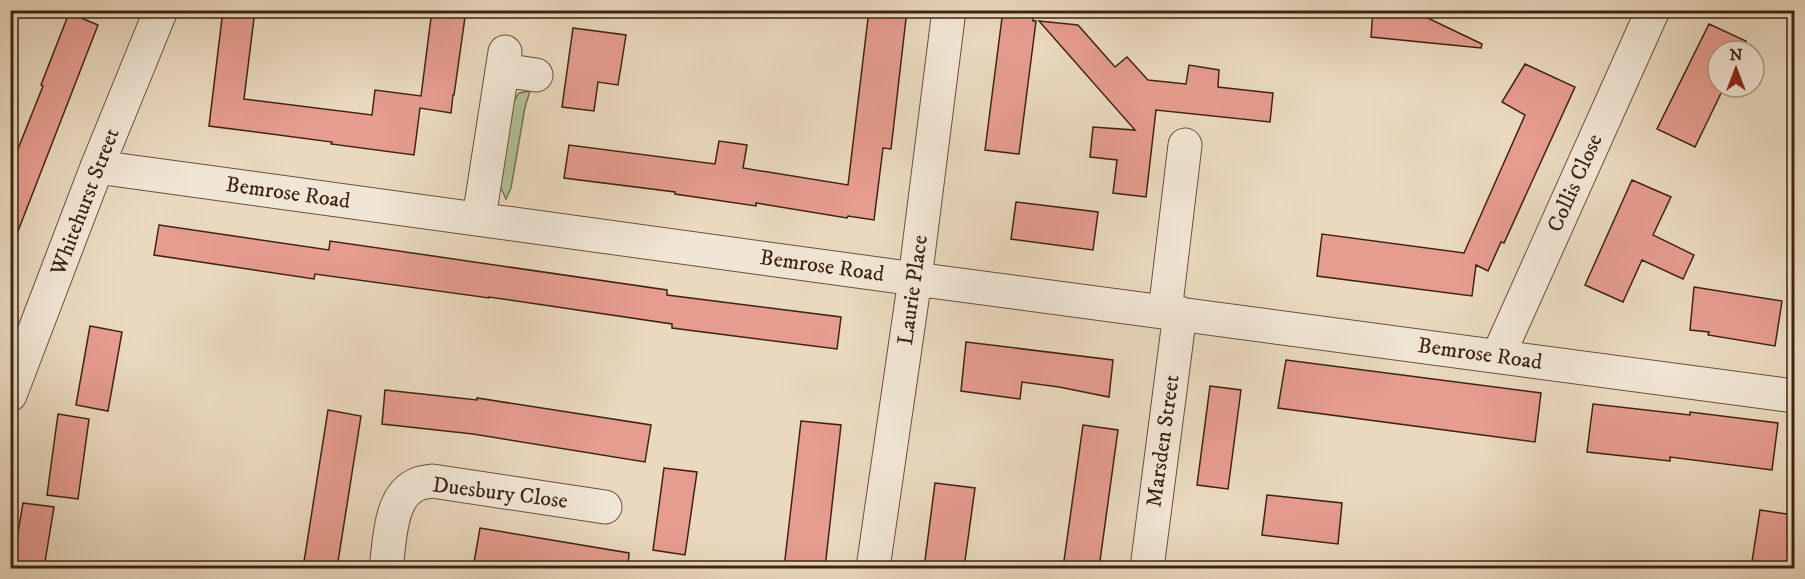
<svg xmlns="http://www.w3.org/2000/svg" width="1805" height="579" font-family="'IM FELL DW Pica',serif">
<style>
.green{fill:#b2c096;stroke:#787254;stroke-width:1.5}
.building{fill:#e69c8f;stroke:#3e2411;stroke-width:1.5}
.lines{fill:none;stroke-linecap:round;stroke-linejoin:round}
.street-casing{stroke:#69513c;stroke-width:35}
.street{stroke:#f1e6d5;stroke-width:33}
.labels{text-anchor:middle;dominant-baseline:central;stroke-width:4.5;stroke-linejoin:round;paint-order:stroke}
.street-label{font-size:22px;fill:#3e2411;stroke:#f1e6d5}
</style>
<rect width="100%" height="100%" fill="#ead9bf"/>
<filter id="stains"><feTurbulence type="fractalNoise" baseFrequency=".00333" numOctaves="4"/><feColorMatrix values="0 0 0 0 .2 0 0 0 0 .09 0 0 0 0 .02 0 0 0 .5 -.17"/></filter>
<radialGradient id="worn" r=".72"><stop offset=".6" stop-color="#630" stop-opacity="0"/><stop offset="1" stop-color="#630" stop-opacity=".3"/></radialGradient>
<!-- green -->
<path class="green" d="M530 91 525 107 511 188 506 199 500 186 511 105 519 93Z"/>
<!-- building -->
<path class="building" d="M223 10H255L244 99 372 115 375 90 421 96 432 10H466L454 95H453L451 113 420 108 414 155 331 144 332 142 209 126Z
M869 10H907L891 149 883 148 874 220 848 216 847 218 756 203V206L675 194V192L564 178 569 145 715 164 719 141 747 145 743 168 848 185Z
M1003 10H1034L1033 21H1036L1019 154 985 150Z
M1373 10H1411L1482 44 1481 48 1371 37Z
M69 13 98 25 13 244 10 243V169L43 86 41 85Z
M1039 21 1078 25 1115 67 1127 57 1148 80 1186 84 1189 65 1219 70 1218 87 1273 93 1270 122 1156 110 1146 197 1113 193 1117 160 1090 157 1093 127 1135 130Z
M1709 24 1746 41 1741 51H1718V87H1724L1695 147 1657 129Z
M573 28 626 35 618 85 598 82 594 111 562 107Z
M1525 64 1575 87 1504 243 1501 242 1488 271 1476 265 1472 296 1317 276 1322 234 1464 253 1525 115 1502 102Z
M1632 180 1671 197 1653 235 1694 255 1683 279 1642 260 1623 302 1585 285Z
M1016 202 1098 212 1093 250 1011 239Z
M159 225 329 250 330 241 667 290V295L841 317 837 349 672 328V324L489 297V298L315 274 314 279 154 255Z
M1694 287 1782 301 1775 346 1708 335 1709 332 1690 330Z
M90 326 122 332 108 411 76 405Z
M966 342 1113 360 1109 397 1059 387 1022 382 1020 399 961 391Z
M1286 360 1541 393 1535 442 1278 408Z
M1210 386 1241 390 1228 489 1197 485Z
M385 390 477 400V398L651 425 645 462 473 434 382 424Z
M1593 404 1690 415V412L1778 423 1772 470 1670 457V461L1587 452Z
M328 410 361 416 337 568H303Z
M58 414 89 419 78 499 47 495Z
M801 421 841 425 825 568H784Z
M1083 425 1118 430 1099 568H1063Z
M664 468 697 472 685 555 653 550Z
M935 483 975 488 964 568H924Z
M1267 495 1342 503 1338 544 1262 535Z
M23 503 54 507 44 568H12Z
M1760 510 1794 515V543L1791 568H1751Z
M480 528 629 553 628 568H473Z"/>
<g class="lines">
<!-- street casing -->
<g class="street-casing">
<path id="street" d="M502 70 536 75
M97 167 915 279 1794 396
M479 218 505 52
M1165 312 1185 145
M1498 356 1653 10
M10 395 97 167 161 10
M386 568C390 542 389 495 418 484 422 482 428 482 432 481L605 507
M873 568 915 279 949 10
M1147 568 1180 313"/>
</g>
<!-- street -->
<use href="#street" class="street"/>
</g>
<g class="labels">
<!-- street labels -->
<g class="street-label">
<text transform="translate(1575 183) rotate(-66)">Collis Close</text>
<text transform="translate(288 193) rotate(8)">Bemrose Road</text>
<text transform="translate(85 202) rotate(-69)">Whitehurst Street</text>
<text transform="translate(822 266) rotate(8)">Bemrose Road</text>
<text transform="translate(913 290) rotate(-82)">Laurie Place</text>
<text transform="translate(1480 354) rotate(8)">Bemrose Road</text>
<text transform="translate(1163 441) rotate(-82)">Marsden Street</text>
<text transform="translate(500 493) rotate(7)">Duesbury Close</text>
</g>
</g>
<!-- margin -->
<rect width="1805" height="579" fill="none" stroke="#ead9bf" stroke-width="36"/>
<rect x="12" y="12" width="1781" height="555" fill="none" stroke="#3e2411" stroke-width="3"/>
<rect x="18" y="18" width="1769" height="543" fill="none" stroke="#3e2411" stroke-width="1.5"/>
<!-- north arrow -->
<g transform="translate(1736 69)"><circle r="28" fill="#f1e6d5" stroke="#a99887" stroke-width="1.5"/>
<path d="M0-4.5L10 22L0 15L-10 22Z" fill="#8f2418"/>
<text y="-9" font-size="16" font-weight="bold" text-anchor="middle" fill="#3e2411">N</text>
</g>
<rect width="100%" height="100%" filter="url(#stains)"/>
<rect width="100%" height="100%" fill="url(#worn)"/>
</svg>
